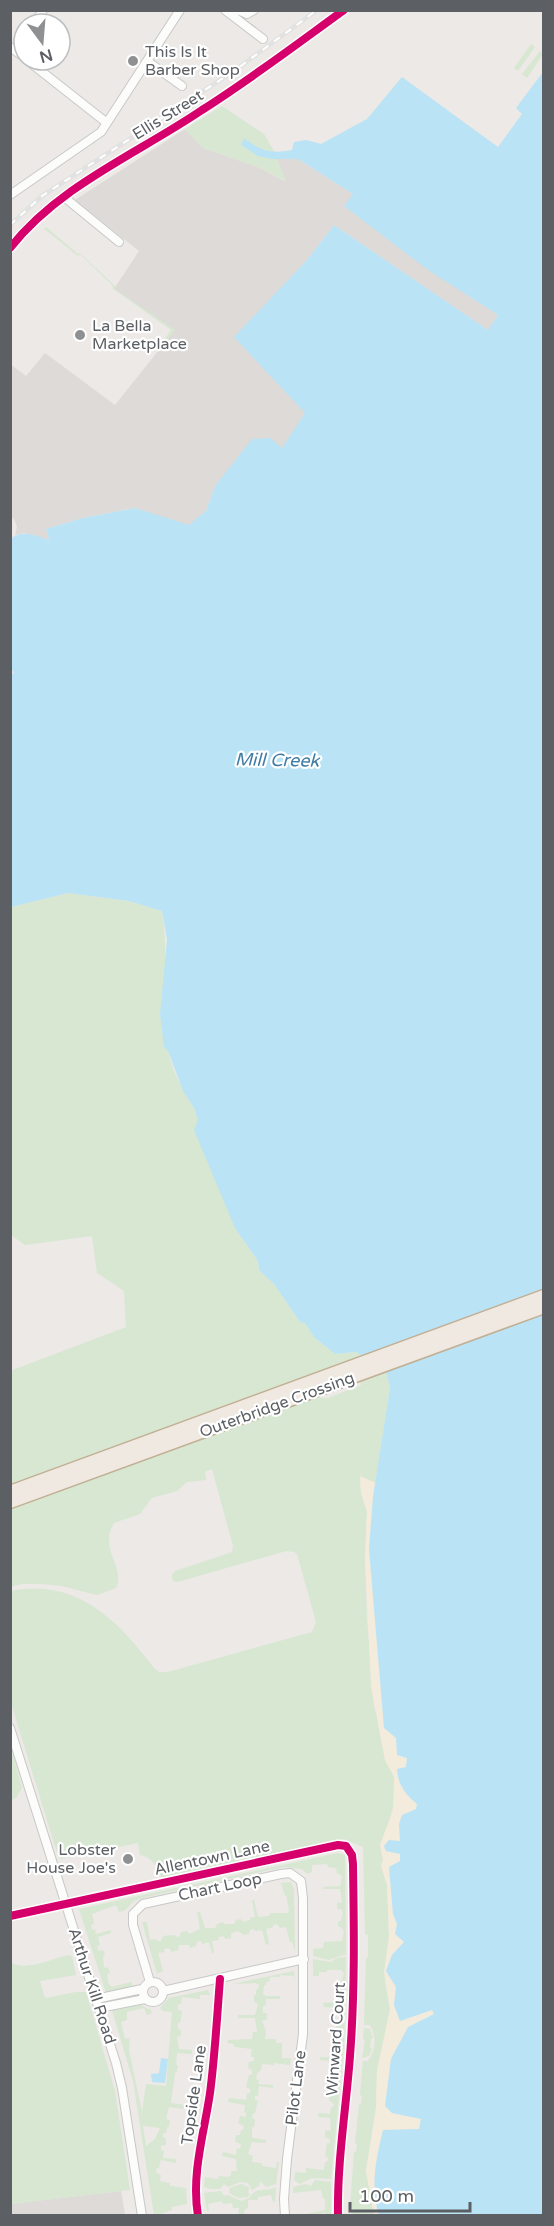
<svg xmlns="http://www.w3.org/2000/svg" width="554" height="2226" font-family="'Varela Round',sans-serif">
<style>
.industrial{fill:#dddad7}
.green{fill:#d7e7d2;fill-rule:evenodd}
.sand{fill:#f3ebdc}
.water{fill:#bae3f5}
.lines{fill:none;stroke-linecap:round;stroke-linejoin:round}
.minor-casing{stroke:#c8c8c8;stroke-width:10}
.highway-casing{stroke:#c2af94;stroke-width:15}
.minor{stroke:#fcfcfb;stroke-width:8}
.highway{stroke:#efe9e1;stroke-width:12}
.rail-casing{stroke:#e2e2e2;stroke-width:4.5}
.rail{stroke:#fff;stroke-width:2;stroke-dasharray:7;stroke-linecap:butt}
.cycleway-casing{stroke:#fff;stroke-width:11}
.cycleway{stroke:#d6006c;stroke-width:8}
.poi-dot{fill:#8e9092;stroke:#fff;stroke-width:2}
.labels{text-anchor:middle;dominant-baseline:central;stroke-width:4.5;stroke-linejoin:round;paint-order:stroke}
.poi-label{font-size:16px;fill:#5c6064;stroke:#fff;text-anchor:start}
.street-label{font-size:16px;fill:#5c6064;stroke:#fff}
.water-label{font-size:18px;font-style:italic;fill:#407ca5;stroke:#fff}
</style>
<rect width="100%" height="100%" fill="#ece9e6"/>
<!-- industrial -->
<path class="industrial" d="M185 129 203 148 258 167 285 181 277 159H298L353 194 345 206 498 315 488 330 334 225 307 260 305 413 282 449 215 486 206 511 189 526 134 508 83 518 46 529 49 540 24 533 15 535 17 527 15 521 11 516 10 364 26 376 45 353 115 405 174 331 114 289 139 251 75 200Z
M121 2191 125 2215H11L10 2204Z"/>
<!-- green -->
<path class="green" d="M531 44 535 47 518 71 514 68Z
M540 51 543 54 527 78 522 74Z
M222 106 264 134 275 153 258 148 244 139 242 145 272 159H277L286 181 258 167 203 148 185 129Z
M46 227 78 254 80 253 116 287 115 289 175 330 164 344 162 343 171 330 112 288 113 286 82 256 80 254 78 256 47 231 44 229Z
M68 893 129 901 162 911C169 956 162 1003 168 1049 171 1069 183 1091 194 1108L235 1228 258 1261 259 1270 274 1284 300 1322H305L314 1337 335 1354 356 1352 386 1369 390 1388 376 1483 360 1477 361 1493 367 1512 365 1558 367 1618 374 1707 377 1715 385 1760 394 1776V1803L390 1819 380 1845 383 1859 381 1866 387 1885 389 1936 385 1981 390 2009 377 2071 376 2108 366 2171 374 2215H353L352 2208H350L354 2152H356L357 2144 355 2143 359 2104H361L362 2096 360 2095 363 2061H368C376 2049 377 2038 370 2025H364L366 1958 368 1957V1935L365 1934 363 1847 344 1839 162 1878C157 1868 153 1857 140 1855L138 1843 61 1859 58 1856 11 1703V1591C77 1578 117 1620 154 1668L159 1672H168L312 1632 316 1622 297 1554 294 1552 286 1551 181 1581 176 1582 172 1580V1575L175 1571 232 1552 233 1546 212 1469 205 1472 206 1480 187 1482 177 1491 152 1498 140 1514 114 1523C98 1550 126 1566 116 1588L97 1595 62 1586 41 1584H22L11 1587 10 1371 126 1327 124 1291 97 1273 92 1236 25 1245 11 1235V907ZM356 1372 361 1385 328 1398 312 1397Z
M11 1748 22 1788 16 1798 11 1800Z
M338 1853 345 1855 346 1954 329 1960 313 1956V1949L323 1948 324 1942 342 1941 344 1931 341 1927H338V1922L341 1921 343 1912 341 1909H337V1903L342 1902 340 1889H323V1887L340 1886 342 1876 337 1873 336 1868 328 1867 327 1864 312 1865V1872L307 1874 302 1869 284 1867 142 1898 134 1901 124 1911 119 1912 116 1905 92 1914 94 1924 91 1925 92 1930 95 1929 96 1934 111 1930V1933L98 1937 100 1945 97 1946 98 1951 103 1950 105 1955 103 1956 104 1968 108 1967 110 1973 107 1974 108 1982 111 1987 131 1982 133 1986 136 1985 135 1988 106 1993 79 1909Z
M291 1882 294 1890 295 1951 292 1942H290L286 1927 280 1928 277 1924 273 1925V1927L266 1929 269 1944 266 1945 262 1930 255 1931 254 1929 250 1930 249 1934 244 1935 238 1931 231 1933V1938L226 1939 223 1936 218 1937 219 1940 212 1941 214 1953H212L209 1942 202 1944 201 1941 197 1942 196 1946 190 1948 189 1945H179L178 1950 172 1952 169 1948 164 1949 165 1952 158 1953 163 1971 157 1974 142 1922H147L150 1940 156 1939 157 1941H161L163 1936 175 1935 176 1937 180 1936 181 1932 187 1931 189 1934 200 1929 197 1912H200L205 1928H215L217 1924 223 1922 224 1924H234L236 1920 241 1919 243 1922 250 1920V1918L255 1917 252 1900H254L258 1917 269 1916 271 1913H288L289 1910 286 1895 285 1896 281 1883Z
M68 1955 72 1956 76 1975 40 1981 45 1998 76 1992H86L115 2091 130 2190 11 2204V1963C28 1971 51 1959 68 1955Z
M346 1957 344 2045 331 2179 312 2178 300 2184 294 2180 295 2172 306 2173V2168L324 2170 325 2162H327L328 2158 325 2156 327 2143H330V2139L325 2137V2131L331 2130 330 2118 318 2117V2113L330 2114 331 2108 333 2107 334 2104 329 2100 330 2094H333L334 2089 336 2088V2085L332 2081V2075L336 2074 337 2070H335V2061L320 2060V2057L338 2058 341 2048 335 2046 336 2039H339L342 2030 336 2027 337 2020H342L341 2008 324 2007 323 2003 341 2002 344 1993 341 1992V1989H338V1983H341L344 1973 341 1970H327V1972H319V1976H313V1959L331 1962 337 1958Z
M294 1971 295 1982 294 1976 280 1975V1977H270L269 1982H266V1985H264L263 1994 266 1996H280V1999H266V2005L263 2006V2013H267V2019L262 2021 266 2031 265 2039H276V2043H282V2058H291L290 2065 274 2063V2065L262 2064 261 2070 257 2073 256 2079 259 2080 258 2084 273 2085V2088L259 2086 258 2096H255V2100L258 2101 255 2113 253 2114 252 2118 255 2119 254 2127H252V2138L266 2140V2143L252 2142 248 2154 253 2156 252 2162 262 2163V2166L276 2168 277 2162H279L276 2184 266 2187 260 2181 259 2186 252 2190 248 2183 240 2182 228 2187 224 2184 220 2189H210L204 2187 205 2177 218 2179 219 2176 228 2177 231 2175V2171H237L236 2159 222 2156 223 2152 236 2155 237 2148 240 2149 241 2144 235 2142 236 2135H240L241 2130H243L244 2126 238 2123 240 2116 246 2117V2113L244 2112 245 2105 228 2102 229 2098 246 2100 247 2093H250V2089L246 2087 249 2075H252V2070L248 2068 249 2062 254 2061V2057H251L252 2049 235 2047 233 2044 227 2043 228 2040 252 2039 253 2032H257L255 2018H238V2015H255L258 2004 254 2002V1995H256V1990L258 1989 259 1985 256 1983 233 1984Z
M208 1990 210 1995H200V1999L182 1997 181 2004 178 2005V2010L182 2011 180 2023H178V2029L181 2030V2036L177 2037 179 2049 192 2050V2054L177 2053 176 2065H178L177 2072 175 2073 171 2103 184 2105V2109L169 2107 166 2119 170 2120 169 2127H167L166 2133H163V2137L166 2138V2145L161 2146V2150L164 2151 163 2158 176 2159V2163L161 2160 159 2168H157L156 2173 161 2175 160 2181 170 2183V2186L186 2188 187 2204 172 2207V2210L161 2214V2215H154L133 2081 112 2010 140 2005 151 2010 152 2013 147 2015 144 2008 127 2012V2020L121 2022 125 2039 130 2038 129 2050 142 2112 146 2084 166 2086 172 2012 163 2011 160 2008 169 1998ZM143 2126 160 2128 155 2139 146 2146Z
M364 2028 370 2029 373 2038 371 2039 370 2048H372L369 2056 362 2058 365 2040 363 2039Z
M315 2180 331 2182V2215H326L325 2213 307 2215V2214L325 2210V2199L323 2198 321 2190 293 2193V2187L305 2184 311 2186Z
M241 2184 249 2187 248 2193H250L248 2197 239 2198 229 2193 230 2188Z
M276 2187 275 2202H273L271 2195 258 2197V2200H248V2208L244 2210 245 2215H247H238L239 2208H233L232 2203 223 2204 222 2201 208 2204 209 2211H207L204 2193 221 2191 224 2196 228 2195 241 2201 249 2198C258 2185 264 2193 276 2187Z"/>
<!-- sand -->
<path class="sand" d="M360 1476 376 1483 373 1497 396 1738 407 1758 406 1794 417 1804 416 1809 399 1824 400 1841 386 1851 400 1854 401 1861 389 1867 393 1914 404 1942 392 1955 386 1971 396 1987 394 2005 432 2009 434 2014 408 2027 391 2059 385 2106 393 2113 421 2119 419 2129 374 2201 379 2216 374 2215 366 2171 376 2108 377 2071 390 2009 384 1972 389 1936 387 1885 381 1866 383 1859 380 1845 393 1810 394 1777 385 1760 371 1687 365 1558 367 1512 361 1493Z"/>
<!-- water -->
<path class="water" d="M543 72V2215H379C370 2186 376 2159 383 2130L419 2129 421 2119 392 2113 385 2106 391 2059 408 2027 434 2014 432 2010 400 2021 394 2005 396 1987 386 1971 392 1955 404 1942 395 1934 397 1924 393 1914 389 1867 400 1861V1854L386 1851 384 1846 389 1840 400 1841 399 1824 402 1815 416 1809 417 1804C405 1794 398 1785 397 1769L406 1767 407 1758 397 1755 396 1738 384 1728 369 1549 373 1497 390 1388 386 1370 356 1352 335 1354 314 1337 305 1323 300 1322 274 1284 259 1270 258 1261 235 1228 194 1130 198 1120 194 1108 183 1091 168 1051 164 1047 160 1014 167 940 162 911 129 901 68 893 11 907 10 677 14 672 10 669V540C21 528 36 536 49 540L46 529 83 518 135 508 189 525 206 511 215 486 252 439 270 438 282 448 305 413 234 337 307 260 334 225 488 330 498 315 428 270 344 206 353 194 298 159H272L258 156 241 145 244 138C261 151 270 154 292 150L294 142 306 140 321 144 367 119 402 77 498 147 522 114 516 108Z
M161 2058 168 2059 165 2083 152 2082 151 2074 159 2073Z"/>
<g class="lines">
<!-- minor casing -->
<g class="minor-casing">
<path id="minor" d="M225 10 263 39
M238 10 247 14 254 10
M34 24 43 10
M10 47 24 57
M16 51 24 38
M27 60 107 123
M147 61 182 86
M10 195 101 132 180 10
M64 197 119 242
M10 248C60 185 137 154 202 110 251 79 297 44 344 10
M10 1728 116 2063 122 2088 142 2216
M10 1916 338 1845 346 1846 352 1855 353 1864C354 1928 355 1992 350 2056 346 2109 337 2162 338 2216
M143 1992a10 10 0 1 1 20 0a10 10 0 1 1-20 0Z
M150 1982 133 1925V1914L143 1904 281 1874 290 1873 301 1881 303 1898V2034L287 2159 284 2199 285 2216
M163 1991 304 1959
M96 1999 142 1989
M99 2008 145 1999
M198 2216C191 2174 204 2134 210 2093 215 2055 217 2017 220 1979"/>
</g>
<!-- highway casing -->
<g class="highway-casing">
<path id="highway" d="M10 1492 544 1296
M10 1502 544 1307"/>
</g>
<!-- minor -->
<use href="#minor" class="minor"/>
<!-- highway -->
<use href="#highway" class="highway"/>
<!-- rail casing -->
<g class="rail-casing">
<path id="rail" d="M10 225 42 196 234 71 317 10"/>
</g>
<!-- rail -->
<use href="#rail" class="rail"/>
<!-- cycleway casing -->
<g class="cycleway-casing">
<path id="cycleway" d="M10 248C60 185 137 154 202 110 251 79 297 44 344 10
M10 1916 338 1845 346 1846 352 1855 353 1864C354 1928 355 1992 350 2056 346 2109 337 2162 338 2216
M198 2216C191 2174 204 2134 210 2093 215 2055 217 2017 220 1979"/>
</g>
<!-- cycleway -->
<use href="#cycleway" class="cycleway"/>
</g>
<!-- markers -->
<g class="poi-dot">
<circle cx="133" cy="61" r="6"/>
<circle cx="80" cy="335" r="6"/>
<circle cx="128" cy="1859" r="6"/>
</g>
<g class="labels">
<!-- poi labels -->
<g class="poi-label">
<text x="145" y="52">This Is It<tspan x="145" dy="18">Barber Shop</tspan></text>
<text x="92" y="326">La Bella<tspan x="92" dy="18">Marketplace</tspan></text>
<text x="116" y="1850" text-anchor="end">Lobster<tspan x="116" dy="18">House Joe's</tspan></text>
</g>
<!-- street labels -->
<g class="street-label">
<text transform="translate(168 115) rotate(-32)">Ellis Street</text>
<text transform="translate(277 1405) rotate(-20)">Outerbridge Crossing</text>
<text transform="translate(212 1858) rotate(-12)">Allentown Lane</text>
<text transform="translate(220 1887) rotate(-12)">Chart Loop</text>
<text transform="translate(92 1986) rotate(72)">Arthur Kill Road</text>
<text transform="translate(336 2039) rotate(-86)">Winward Court</text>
<text transform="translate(296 2088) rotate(-83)">Pilot Lane</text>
<text transform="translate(194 2095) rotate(-82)">Topside Lane</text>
</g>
<!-- water labels -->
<g class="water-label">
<text transform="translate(277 760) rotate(1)">Mill Creek</text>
</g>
</g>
<!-- border -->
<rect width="554" height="2226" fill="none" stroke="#5c6064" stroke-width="24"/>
<!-- north arrow -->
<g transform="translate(42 42) rotate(164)"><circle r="28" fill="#ffffff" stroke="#bebfc1" stroke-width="1.5"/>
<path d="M0-4.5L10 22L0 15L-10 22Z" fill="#8e9092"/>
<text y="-9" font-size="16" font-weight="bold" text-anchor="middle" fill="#5c6064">N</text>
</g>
<!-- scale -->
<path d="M350 2202v9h120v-9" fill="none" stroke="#5c6064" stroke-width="3"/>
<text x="359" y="2202" font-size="18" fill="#5c6064" stroke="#ffffff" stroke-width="4.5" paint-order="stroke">100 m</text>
</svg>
